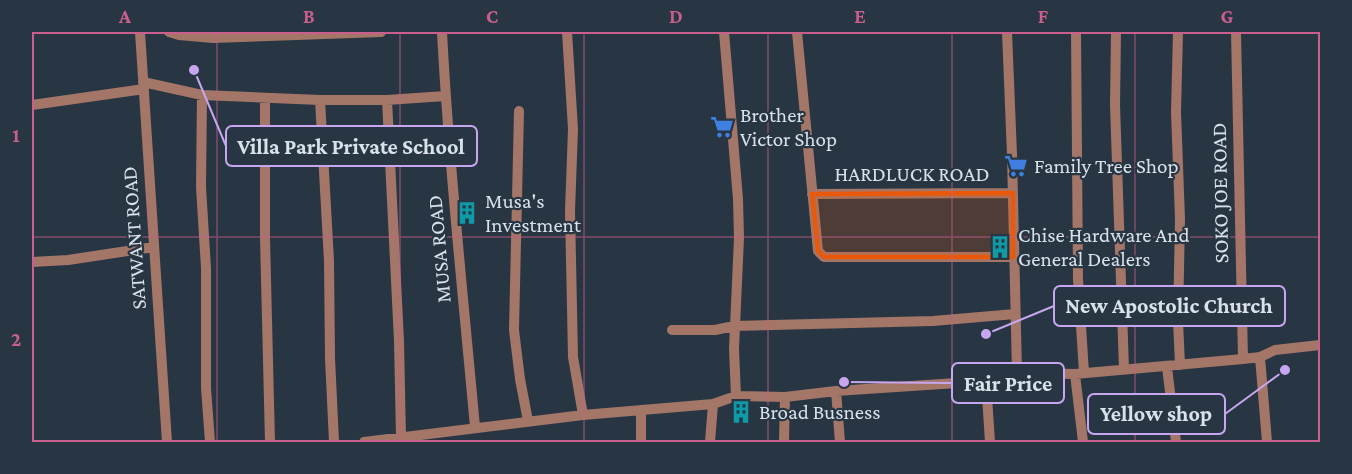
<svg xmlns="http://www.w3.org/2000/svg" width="1352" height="474" font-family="'Crimson Pro',serif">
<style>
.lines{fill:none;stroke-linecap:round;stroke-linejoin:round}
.minor{stroke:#a37668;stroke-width:10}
.marked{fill:#e8590c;fill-opacity:0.2;stroke:#e8590c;stroke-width:4.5;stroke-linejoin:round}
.grid{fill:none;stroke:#ca5e8d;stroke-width:1.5;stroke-opacity:0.55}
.labels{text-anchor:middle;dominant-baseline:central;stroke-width:4.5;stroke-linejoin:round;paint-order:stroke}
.poi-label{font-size:21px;fill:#d9e1ea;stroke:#283643;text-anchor:start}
.street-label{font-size:21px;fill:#d9e1ea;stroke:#283643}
.leader{fill:none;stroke:#c8a6ef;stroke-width:2}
.callout-dot{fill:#c8a6ef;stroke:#283643;stroke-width:2}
.callout{fill:#283643;stroke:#c8a6ef;stroke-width:2}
.callout-label{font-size:22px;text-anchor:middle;font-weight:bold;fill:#d9e1ea}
.neatline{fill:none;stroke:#ca5e8d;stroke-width:2}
.grid-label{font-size:20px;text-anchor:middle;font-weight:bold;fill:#ca5e8d}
</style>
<rect width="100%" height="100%" fill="#283643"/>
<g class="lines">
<!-- minor -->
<path class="minor" d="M140 32 167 442
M169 32 179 35 213 38 381 32
M442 32C449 164 463 295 475 427
M567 32 573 129 570 211 573 357 583 415
M724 32 738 199 739 238 734 349 736 396
M797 32 818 251 824 257H1013
M1007 32 1012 155 1017 373
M1076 32 1078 279 1084 373
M1116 32 1115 105 1124 369
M1178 32 1176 112 1180 219 1178 321 1180 365
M1236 32 1243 359 1260 357 1267 442
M143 82 202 95 320 100H387L445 96
M202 95 201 187 206 268V388L210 442
M265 98V238L270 442
M320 100 329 261 330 358 334 442
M387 100 399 341 401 438
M32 105 144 89
M519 111 514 330 520 379 528 421
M812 194 1013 193
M32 262 68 260 154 247
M672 330H715L734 326 933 321 1015 314
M1260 357 1275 350 1320 345
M1167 367 1176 442
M1075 374 1083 442
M986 381 990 442
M713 404 736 396 785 397 836 391
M364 442 583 415 713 404 710 442
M641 442V410
M784 442 785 397
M840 442 836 391 1002 380 1017 373 1075 374 1243 359"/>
</g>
<!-- marked area -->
<path class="marked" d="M1013 193V257H824L818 251 812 194Z"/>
<!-- grid -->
<path class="grid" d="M217 32V442M400 32V442M584 32V442M768 32V442M952 32V442M1135 32V442M32 237H1320"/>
<!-- icons -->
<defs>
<g id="supermarket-bare" transform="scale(1.8)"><path d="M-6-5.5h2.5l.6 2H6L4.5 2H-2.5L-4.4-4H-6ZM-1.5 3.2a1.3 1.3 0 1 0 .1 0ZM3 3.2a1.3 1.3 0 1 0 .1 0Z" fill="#3f7fe0" stroke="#283643" stroke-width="2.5" paint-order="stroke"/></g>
<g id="building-bare" transform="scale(1.8)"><path d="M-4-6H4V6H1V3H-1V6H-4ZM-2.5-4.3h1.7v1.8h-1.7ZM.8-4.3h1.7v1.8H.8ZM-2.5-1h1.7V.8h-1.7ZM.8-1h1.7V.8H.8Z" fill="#0f9aa8" stroke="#283643" stroke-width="2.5" paint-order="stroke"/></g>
</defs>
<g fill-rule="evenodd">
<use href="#supermarket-bare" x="722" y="127"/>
<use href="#supermarket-bare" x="1016" y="166"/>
<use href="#building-bare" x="467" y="213"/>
<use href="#building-bare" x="1000" y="247"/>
<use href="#building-bare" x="741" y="412"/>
</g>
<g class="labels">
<!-- poi labels -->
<g class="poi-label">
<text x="740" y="115">Brother<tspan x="740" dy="24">Victor Shop</tspan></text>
<text x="1034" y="166">Family Tree Shop</text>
<text x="485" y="201">Musa's<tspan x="485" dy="24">Investment</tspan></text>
<text x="1018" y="235">Chise Hardware And<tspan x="1018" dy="24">General Dealers</tspan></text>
<text x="759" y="412">Broad Busness</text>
</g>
<!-- street labels -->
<g class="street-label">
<text x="912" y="174">HARDLUCK ROAD</text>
<text transform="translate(1220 193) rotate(-91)">SOKO JOE ROAD</text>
<text transform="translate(134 238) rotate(-94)">SATWANT ROAD</text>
<text transform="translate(439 249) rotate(-95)">MUSA ROAD</text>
</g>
</g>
<!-- callouts -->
<path class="leader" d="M194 70L226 146M986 334L1054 306M844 382L952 383M1285 370L1225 414"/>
<g class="callout-dot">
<circle cx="194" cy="70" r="6"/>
<circle cx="986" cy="334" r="6"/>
<circle cx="844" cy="382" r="6"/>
<circle cx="1285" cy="370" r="6"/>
</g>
<g class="callout">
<rect x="226" y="126" width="251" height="40" rx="6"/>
<rect x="1054" y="286" width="231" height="40" rx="6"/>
<rect x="952" y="363" width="112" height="40" rx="6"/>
<rect x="1088" y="394" width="137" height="40" rx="6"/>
</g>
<g class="callout-label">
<text x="351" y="154">Villa Park Private School</text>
<text x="1169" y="313">New Apostolic Church</text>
<text x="1008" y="391">Fair Price</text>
<text x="1156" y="421">Yellow shop</text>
</g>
<!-- border -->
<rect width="1352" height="474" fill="none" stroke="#283643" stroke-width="66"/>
<rect x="33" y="33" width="1286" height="408" class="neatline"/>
<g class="grid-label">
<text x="125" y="23">A</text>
<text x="309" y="23">B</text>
<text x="492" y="23">C</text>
<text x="676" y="23">D</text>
<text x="860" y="23">E</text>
<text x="1043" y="23">F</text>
<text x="1227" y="23">G</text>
<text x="16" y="142">1</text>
<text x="16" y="346">2</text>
</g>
</svg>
